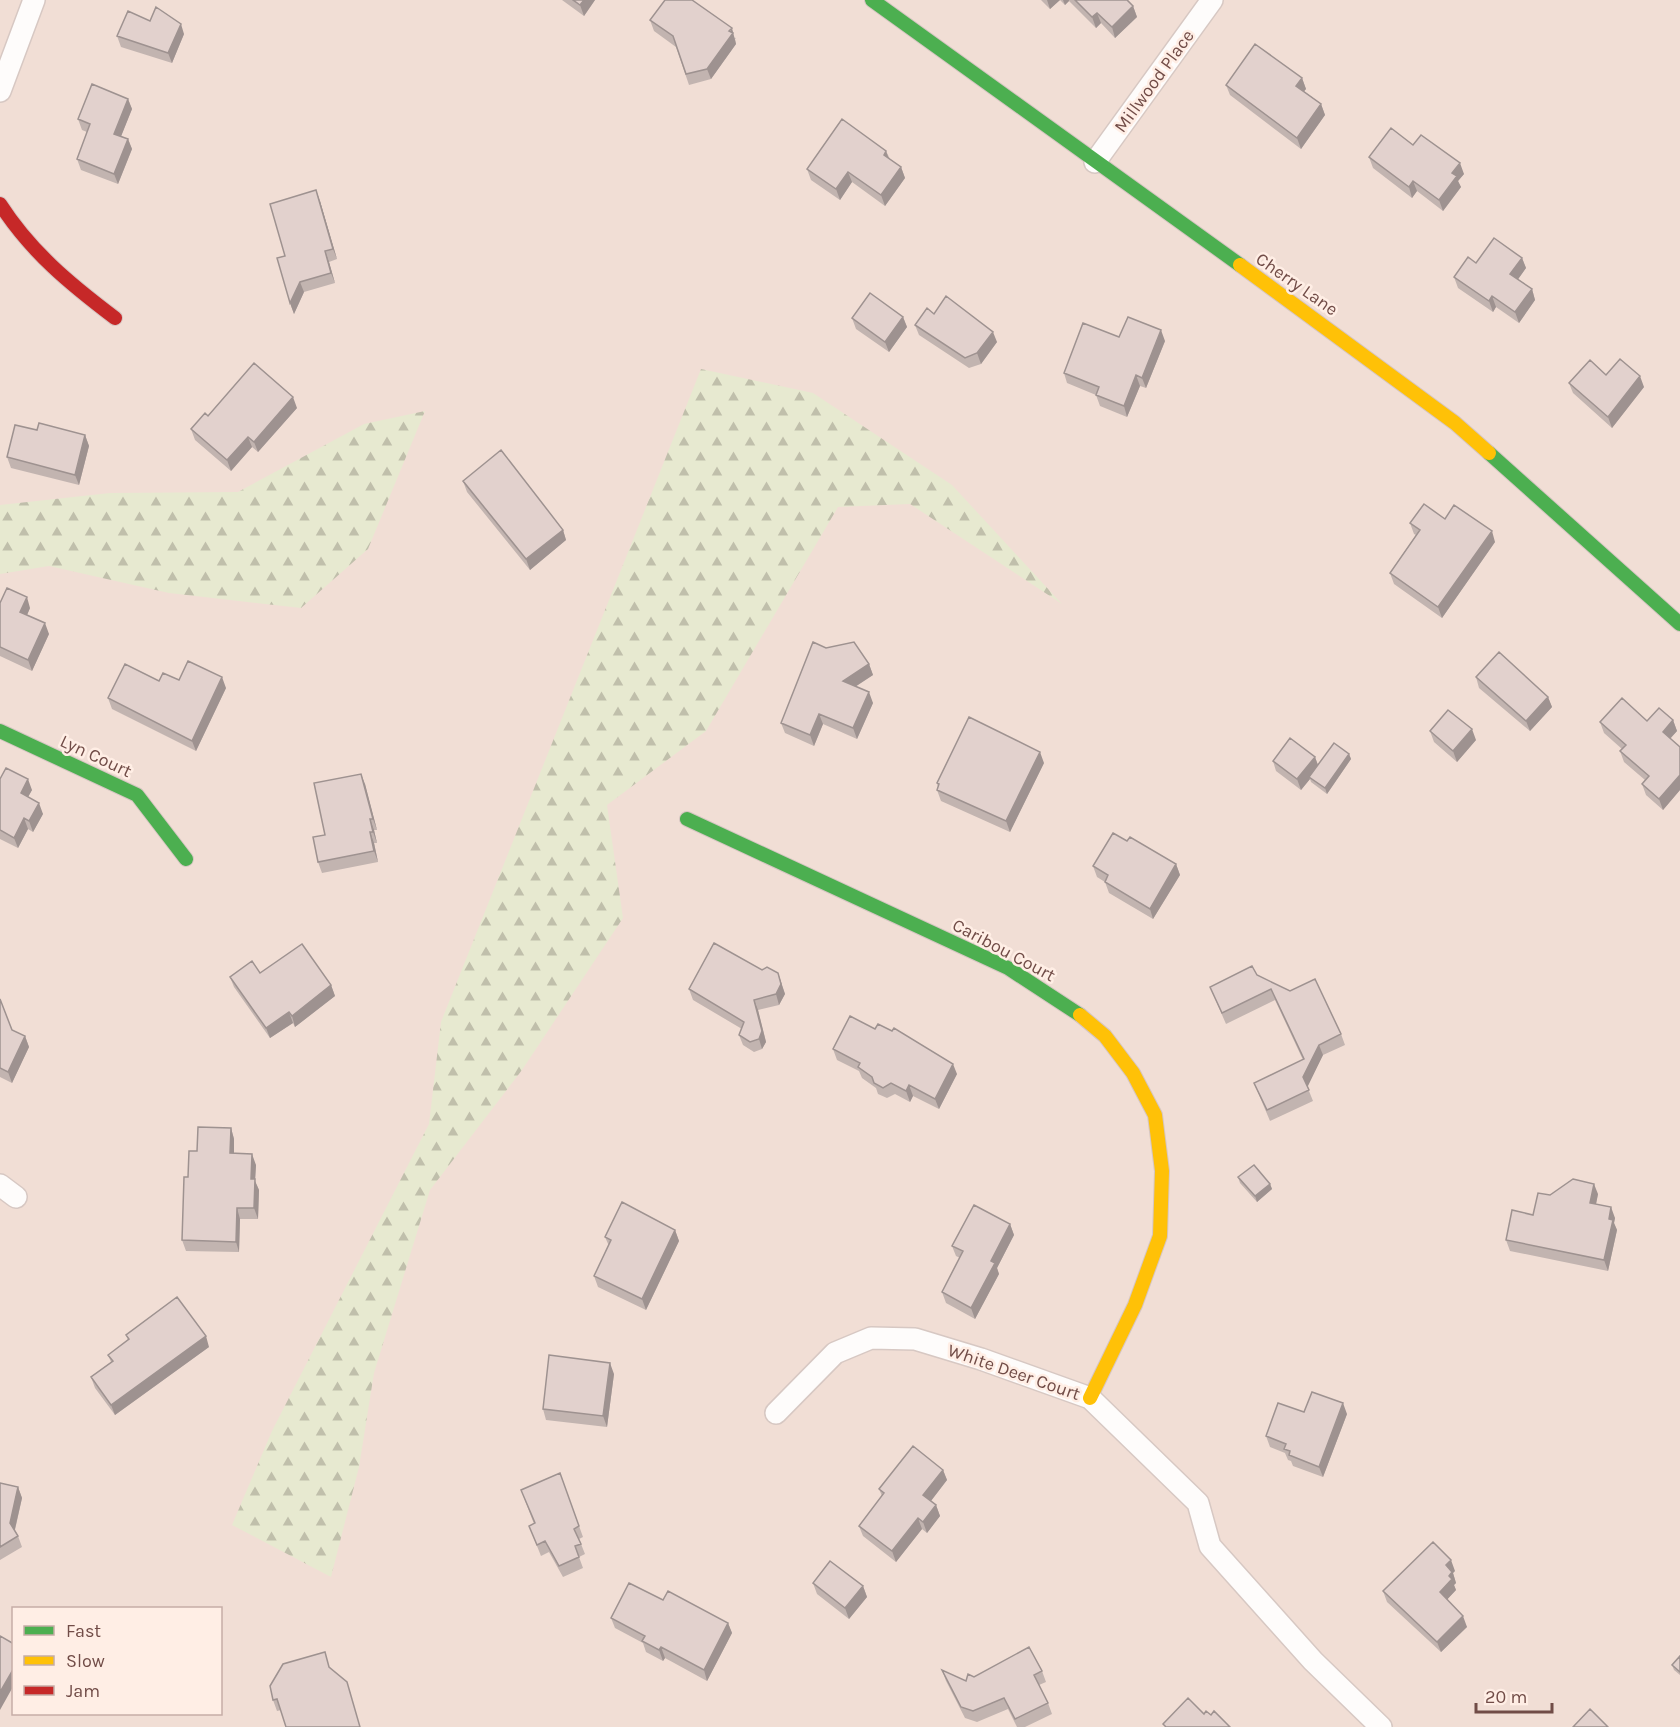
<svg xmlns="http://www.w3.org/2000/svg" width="1680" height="1727" font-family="Karla,sans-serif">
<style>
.residential{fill:#f1ded5;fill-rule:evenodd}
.forest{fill:url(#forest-firs)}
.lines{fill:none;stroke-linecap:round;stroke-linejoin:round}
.street-casing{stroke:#d7c8c3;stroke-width:24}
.fast-casing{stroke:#d6c6c2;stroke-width:16}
.slow-casing{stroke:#d6c6c2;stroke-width:16}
.jam-casing{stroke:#d6c6c2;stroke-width:16}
.street{stroke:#fefcfb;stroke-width:21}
.fast{stroke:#4caf50;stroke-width:14}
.slow{stroke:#ffc107;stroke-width:14}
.jam{stroke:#c62828;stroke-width:14}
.wall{fill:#c2b4b0}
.shaded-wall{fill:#9e9290}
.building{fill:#e2d1cd;stroke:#9e9290;stroke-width:1.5}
.labels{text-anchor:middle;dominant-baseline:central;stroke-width:5;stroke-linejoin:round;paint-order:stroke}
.street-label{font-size:18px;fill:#714c47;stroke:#ffeee5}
</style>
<defs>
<pattern id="forest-firs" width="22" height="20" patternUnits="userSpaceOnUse" patternTransform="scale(1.5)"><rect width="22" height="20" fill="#e7e9d0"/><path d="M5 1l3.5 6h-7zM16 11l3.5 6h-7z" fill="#c0bfab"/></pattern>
</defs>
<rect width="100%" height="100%" fill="#f6ebe5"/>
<!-- residential -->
<path class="residential" d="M0 0H1680V1727H0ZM14 1608H220V1714H14Z"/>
<!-- forest -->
<path class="forest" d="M701 369 813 393 952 485 1062 604 910 504 838 507 706 731 607 805 623 918 522 1070 430 1190 374 1373 359 1467 331 1577 232 1525 272 1431 429 1124 441 1022Z
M425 411 368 549 301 608 169 593 49 566 0 574V505L110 493 238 492 364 424Z"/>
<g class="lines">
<!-- street casing -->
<g class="street-casing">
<path id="street" d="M0 91 34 0
M1095 162 1212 0
M0 1185 16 1197
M776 1413 835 1353 871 1338 915 1339 981 1359 1090 1398 1198 1503 1210 1546 1313 1661 1381 1727"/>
</g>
<!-- fast casing -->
<g class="fast-casing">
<path id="fast" d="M872 0 1240 265
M1489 453 1680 624
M0 731 137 795 186 859
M687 819 1008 968 1080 1015"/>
</g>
<!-- slow casing -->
<g class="slow-casing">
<path id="slow" d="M1240 265 1455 423 1489 453
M1080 1015 1105 1036 1133 1073 1155 1115 1162 1171 1160 1236 1135 1305 1090 1398"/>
</g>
<!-- jam casing -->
<g class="jam-casing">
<path id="jam" d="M0 204C31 252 70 284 115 318"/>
</g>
<!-- street -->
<use href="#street" class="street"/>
<!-- fast -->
<use href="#fast" class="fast"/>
<!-- slow -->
<use href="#slow" class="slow"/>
<!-- jam -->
<use href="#jam" class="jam"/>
</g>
<!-- wall -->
<path class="wall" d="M562 0H595L584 16Z
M1041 0H1128L1133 6 1137 17 1115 38 1101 23 1096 28 1069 1 1065 5 1060 0 1050 9Z
M650 20 736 38 735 39 736 44 711 79 689 85 676 47 654 31Z
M150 21 184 34 172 63 121 47 117 36Z
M1302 78 1306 89 1304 91 1321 104 1325 115 1301 149 1230 95 1226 85Z
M128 99 132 109 121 136 128 139 132 149 118 184 81 170 77 159 87 132 82 130 78 119Z
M1413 145 1464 174 1458 181 1461 187 1443 211 1417 191 1412 198 1373 168 1369 157Z
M886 151 890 159 901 167 905 178 885 206 852 182 840 200 811 180 807 169Z
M320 201 337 259 329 262 335 283 304 292 294 314 290 303Z
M1522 258 1526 268 1518 279 1532 289 1535 300 1519 323 1496 307 1493 312 1458 288 1454 277 1476 263Z
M934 314 997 342 981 364 969 368 919 335 915 325Z
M903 317 907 327 889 352 856 329 852 318Z
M1119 337 1165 341 1146 388 1140 386 1127 417 1100 406 1096 395 1067 383 1064 373Z
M1606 375 1644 387 1612 428 1573 393 1569 383Z
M297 408 258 452 252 447 231 471 195 440 191 429 208 416Z
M37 430 85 435 89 446 79 485 11 468 7 457Z
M463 481 563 530 566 540 530 570 467 492Z
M1445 519 1495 542 1442 618 1394 584 1390 573 1416 535 1414 534 1410 523Z
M0 603 30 608 27 615 49 634 32 671 0 656Z
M826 648 869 664 873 675 855 687 873 703 857 739 823 724 814 746 785 733 781 723Z
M1476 677 1548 697 1552 707 1530 731 1479 688Z
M179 680 226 688 196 751 112 709 108 698 159 681Z
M1673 720 1677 731 1670 739 1680 747V790L1663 810 1646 795 1642 784 1645 780 1624 762 1620 751 1622 749 1604 733 1600 722Z
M1430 731 1476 740 1457 762 1434 742Z
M1349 754 1351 759 1327 794 1311 782 1310 779 1301 790 1276 771 1273 761 1315 757 1318 765Z
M1044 763 1010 832 941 801 937 790 938 787 937 783Z
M0 779 32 790 28 797 43 814 33 832 28 829 18 848 0 839Z
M365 784 377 830H374L377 843H374L378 862 322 873 318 862 325 835Z
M1176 864 1180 875 1153 919 1109 893 1105 882 1097 877 1093 866Z
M762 970 778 973 785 994 779 1005 758 1010 766 1042 762 1049 754 1052 743 1045 739 1035 742 1029 693 1000 689 989Z
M260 973 331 985 335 996 295 1027 293 1023 270 1038 234 987 230 977Z
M1257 975 1341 1034 1345 1045 1323 1055 1307 1086 1313 1101 1270 1121 1254 1083 1303 1060 1275 1000 1226 1024 1210 987Z
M0 999 12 1030 25 1036 29 1047 12 1083 0 1077Z
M833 1049 957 1074 939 1109 913 1096 910 1102 895 1094 887 1098 878 1094 876 1088 862 1078 859 1071 837 1060Z
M231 1128 234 1139V1154L256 1165 255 1181 259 1190 258 1219H240L239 1252 186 1251 182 1240 188 1177 197 1151Z
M1238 1177 1270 1184 1272 1189 1257 1202 1240 1183Z
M1598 1194 1596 1204 1615 1218 1614 1223 1617 1230 1608 1271 1510 1251 1506 1240 1533 1215 1550 1195Z
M1010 1224 1014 1235 997 1268 999 1274 975 1319 946 1303 942 1292 960 1258 956 1256 952 1246Z
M675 1230 679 1241 646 1310 598 1287 594 1276 609 1246 605 1237Z
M126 1335 209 1347 115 1415 95 1388 91 1377 111 1362 108 1355 128 1340Z
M614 1374 607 1427 546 1420 543 1409Z
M1304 1412 1347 1414 1323 1477 1293 1466 1291 1461 1288 1460 1285 1453 1270 1447 1266 1436Z
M943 1470 947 1480 931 1501 936 1505 940 1516 927 1533 922 1529 896 1562 863 1536 859 1526 882 1496 879 1489Z
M560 1473 583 1537 579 1539 585 1554 579 1557 583 1568 563 1577 549 1552 541 1556 529 1526 534 1524 521 1490Z
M0 1483 18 1487 22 1498 15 1530 18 1536 22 1547 0 1560Z
M1455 1571 1453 1573 1456 1583 1454 1585 1456 1590 1447 1599 1467 1627 1441 1652 1387 1602 1383 1591Z
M813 1583 863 1586 867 1597 849 1619 817 1594Z
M663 1600 728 1623 732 1633 707 1681 665 1658 663 1661 646 1652 643 1643 615 1628 611 1618Z
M1680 1656V1675L1674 1670 1672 1665Z
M330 1668 351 1693 277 1711 273 1700Z
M942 1670 966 1681 974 1677 1042 1671 1046 1682 1039 1685 1048 1703 1052 1714 1025 1727H1017L1008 1709 977 1722 965 1718 946 1681Z"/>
<!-- shaded-wall -->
<path class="shaded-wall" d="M584 0H595L584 16 580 5Z
M1047 0H1060L1050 9Z
M1063 0H1069V1L1065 5Z
M1133 6 1137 17 1115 38 1112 27Z
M1097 13 1101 23 1096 28 1092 17Z
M181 24 184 34 172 63 168 53Z
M732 28 736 44 711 79 707 69Z
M1302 78 1306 89 1300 96 1296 86Z
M128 99 132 109 118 144 114 134Z
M1321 104 1325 115 1301 149 1297 138Z
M128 139 132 149 118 184 114 174Z
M886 151 890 162 884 155Z
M1460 163 1464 174 1458 181 1461 187 1443 211 1439 200 1452 173Z
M901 167 905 178 885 206 881 195Z
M848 172 852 182 840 200 836 189Z
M1413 181 1417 191 1412 198 1409 187Z
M316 190 320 201 337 259 333 249Z
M325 251 329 262 335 283 331 273Z
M1522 258 1526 268 1514 285 1510 274Z
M300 282 304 292 294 314 290 303Z
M1532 289 1535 300 1519 323 1515 312Z
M1492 296 1496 307 1493 312 1489 301Z
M903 317 907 327 889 352 885 342Z
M1161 330 1165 341 1146 388 1142 378Z
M993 332 997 342 981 364 977 353Z
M1136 375 1140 386 1127 417 1124 406Z
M1640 376 1644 387 1612 428 1608 417Z
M293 397 297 408 258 452 254 442Z
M85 435 89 446 79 485 75 475Z
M248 437 252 447 231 471 227 460Z
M563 530 566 540 530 570 526 559Z
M1492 531 1495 542 1442 618 1438 607Z
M27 597 30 608 24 622 20 612Z
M45 623 49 634 32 671 28 660Z
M869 664 873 675 847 692 843 681Z
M222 677 226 688 196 751 192 741Z
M869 692 873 703 857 739 853 728Z
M1548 697 1552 707 1530 731 1526 721Z
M819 714 823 724 814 746 810 735Z
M1673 720 1677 731 1666 743 1663 732Z
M1472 729 1476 740 1457 762 1453 751Z
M1040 752 1044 763 1010 832 1006 821Z
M1349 754 1351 759 1327 794 1325 788Z
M1315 757 1319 768 1309 777 1310 779 1301 790 1297 779Z
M361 774 365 784 377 830 373 819Z
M1680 775V790L1663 810 1659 799Z
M28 779 32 790 24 804 21 793Z
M39 803 43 814 33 832 29 821Z
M24 818 28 829 18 848 14 838Z
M370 819 374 830 377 843 373 832Z
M370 832 374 843 378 862 374 851Z
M1176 864 1180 875 1153 919 1150 909Z
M778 973 785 994 779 1005 776 994Z
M331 985 335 996 295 1027 292 1016Z
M754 1000 758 1010 766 1042 762 1049 759 1039Z
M289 1012 293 1023 270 1038 266 1028Z
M25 1036 29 1047 12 1083 8 1072Z
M1319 1045 1323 1055 1307 1088 1303 1077Z
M953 1064 957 1074 939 1109 935 1099Z
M909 1085 913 1096 910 1102 906 1091Z
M231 1128 234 1139V1164L230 1153Z
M252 1154 256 1165 255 1181 259 1190 258 1219 254 1208 251 1179Z
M1270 1184 1272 1189 1257 1202 1255 1196Z
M1594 1184 1598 1194 1594 1214 1590 1203Z
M1611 1207 1615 1218 1614 1223 1617 1230 1608 1271 1604 1260 1609 1219Z
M237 1208 240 1219 239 1252 236 1242Z
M1010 1224 1014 1235 997 1268 999 1274 975 1319 971 1308 991 1261Z
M675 1230 679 1241 646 1310 642 1299Z
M206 1336 209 1347 115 1415 111 1405Z
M610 1363 614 1374 607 1427 603 1416Z
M1343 1403 1347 1414 1323 1477 1319 1467Z
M943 1470 947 1480 927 1506 923 1495Z
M18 1487 22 1498 14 1533 10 1523Z
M936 1505 940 1516 927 1533 923 1522Z
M918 1518 922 1529 896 1562 892 1551Z
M1451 1560 1455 1571 1453 1573 1456 1583 1454 1585 1456 1590 1444 1603 1440 1592 1446 1565Z
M863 1586 867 1597 849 1619 845 1608Z
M1463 1616 1467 1627 1441 1652 1437 1642Z
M728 1623 732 1633 707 1681 704 1670Z
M661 1647 665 1658 663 1661 659 1650Z
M14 1668V1685L0 1710V1692Z"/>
<!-- building -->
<path class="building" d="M573 0H584L580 5Z
M665 0H692L732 28 729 31 733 33 707 69 686 74 673 36 650 20Z
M1075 0H1127L1133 6 1112 27 1097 13 1092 17Z
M156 7 181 24 168 53 117 36 128 11 150 21Z
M1255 44 1302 78 1296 86 1321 104 1297 138 1226 85Z
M92 84 128 99 114 134 128 139 114 174 77 159 90 124 78 119Z
M842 119 886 151 884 155 901 167 881 195 848 172 836 189 807 169Z
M1391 128 1413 145 1421 135 1460 163 1452 173 1457 176 1439 200 1413 181 1409 187 1369 157Z
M316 190 333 249 325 251 331 273 300 282 290 303 277 258 285 256 270 204Z
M1494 238 1522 258 1510 274 1532 289 1515 312 1492 296 1489 301 1454 277 1468 257 1476 263Z
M870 293 903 317 885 342 852 318Z
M946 296 993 332 977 353 965 358 915 325 927 308 934 314Z
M1128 317 1161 330 1142 378 1136 375 1124 406 1096 395 1099 387 1064 373 1083 323 1119 337Z
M1620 359 1640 376 1608 417 1569 383 1590 360 1606 375Z
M254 363 293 397 254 442 248 437 227 460 191 429 205 413 208 416Z
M39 423 85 435 75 475 7 457 15 425 37 430Z
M501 450 563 530 526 559 463 481Z
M1424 504 1445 519 1454 505 1492 531 1438 607 1390 573 1420 530 1410 523Z
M7 588 27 597 20 612 45 623 28 660 0 647V603Z
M813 642 826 648 854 642 869 664 843 681 869 692 853 728 819 714 810 735 781 723Z
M1499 652 1548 697 1526 721 1476 677Z
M188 661 222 677 192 741 108 698 125 664 159 681 163 673 179 680Z
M1622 698 1647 721 1659 708 1673 720 1663 732 1680 747V775L1659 799 1642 784 1649 776 1620 751 1626 745 1600 722Z
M1448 710 1472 729 1453 751 1430 731Z
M969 717 1040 752 1006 821 937 790 939 784 937 783Z
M1290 738 1315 757 1297 779 1273 761Z
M1334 743 1349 754 1325 788 1309 777Z
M6 768 28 779 21 793 39 803 29 821 24 818 14 838 0 830V779Z
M361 774 373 819H370L373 832H370L374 851 318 862 313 837 325 835 314 783Z
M1113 833 1127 841 1130 837 1176 864 1150 909 1105 882 1108 875 1093 866Z
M714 943 762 970 767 967 778 973 781 984 776 994 754 1000 762 1031 759 1039 750 1042 739 1035 744 1022 689 989Z
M302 944 331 985 292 1016 289 1012 266 1028 230 977 252 961 260 973Z
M1252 966 1257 975 1290 991 1315 979 1341 1034 1319 1045 1303 1077 1309 1090 1267 1110 1254 1083 1304 1059 1271 989 1222 1013 1210 987Z
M0 999 12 1030 25 1036 8 1072 0 1068Z
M850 1016 875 1029 878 1024 892 1031 894 1028 953 1064 935 1099 909 1085 906 1091 891 1083 883 1088 874 1083 872 1077 858 1067 860 1063 833 1049Z
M198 1127 231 1128 230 1153 252 1154 251 1179H255L254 1208H237L236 1242 182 1240 184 1177H188L189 1151H197Z
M1254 1165 1270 1184 1255 1196 1238 1177Z
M1573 1179 1594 1184 1590 1203 1611 1207 1609 1219 1613 1220 1604 1260 1506 1240 1512 1210 1533 1215 1538 1193 1550 1195Z
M622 1202 675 1230 642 1299 594 1276 611 1240 605 1237Z
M974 1205 1010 1224 991 1261 995 1263 971 1308 942 1292 963 1251 952 1246Z
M177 1297 206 1336 111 1405 91 1377 113 1361 108 1355 129 1339 126 1335Z
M549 1355 610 1363 603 1416 543 1409Z
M1312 1392 1343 1403 1319 1467 1289 1455 1290 1451 1284 1449 1286 1444 1266 1436 1278 1403 1304 1412Z
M913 1446 943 1470 923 1495 936 1505 923 1522 918 1518 892 1551 859 1526 884 1493 879 1489Z
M560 1473 579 1526 574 1529 581 1544 575 1546 579 1557 559 1566 545 1541 537 1545 529 1526 535 1523 521 1490Z
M0 1483 18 1487 10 1523 18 1536 0 1547Z
M1433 1542 1451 1560 1446 1565 1452 1572 1449 1576 1452 1579 1440 1592 1463 1616 1437 1642 1383 1591Z
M830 1561 863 1586 845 1608 813 1583Z
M629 1583 663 1600 668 1591 728 1623 704 1670 661 1647 659 1650 642 1641 645 1636 611 1618Z
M0 1636 14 1644V1668L0 1692Z
M1029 1647 1042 1671 1034 1675 1048 1703 1015 1719 1004 1698 973 1711 961 1707 942 1670 966 1681 968 1674 974 1677Z
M325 1652 329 1667 347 1682 360 1727H286L277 1699 273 1700 270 1686 283 1664Z
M1680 1656V1672L1672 1665Z
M1188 1698 1204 1714 1206 1711 1211 1715 1214 1711 1230 1727H1166L1163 1724Z
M1590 1709 1608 1727H1573Z"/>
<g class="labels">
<!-- street labels -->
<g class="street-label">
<text transform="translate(1154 81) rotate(-54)">Millwood Place</text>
<text transform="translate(1297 284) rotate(35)">Cherry Lane</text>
<text transform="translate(96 756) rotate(25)">Lyn Court</text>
<text transform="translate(1004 950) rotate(28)">Caribou Court</text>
<text transform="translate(1014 1372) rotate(19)">White Deer Court</text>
</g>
</g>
<!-- legend -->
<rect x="12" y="1607" width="210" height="108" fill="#ffeee5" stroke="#c6ada6" stroke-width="1.5"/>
<rect x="24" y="1626" width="30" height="9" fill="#4caf50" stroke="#c6ada6" stroke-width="1.5"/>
<text x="66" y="1637" font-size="18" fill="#714c47">Fast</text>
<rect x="24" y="1656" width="30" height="9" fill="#ffc107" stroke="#c6ada6" stroke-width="1.5"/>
<text x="66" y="1667" font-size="18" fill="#714c47">Slow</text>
<rect x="24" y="1686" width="30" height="9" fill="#c62828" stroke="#c6ada6" stroke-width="1.5"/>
<text x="66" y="1697" font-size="18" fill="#714c47">Jam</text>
<!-- scale -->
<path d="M1476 1703v9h76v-9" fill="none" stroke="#714c47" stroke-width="3"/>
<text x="1485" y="1703" font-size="18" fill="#714c47" stroke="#ffeee5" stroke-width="4.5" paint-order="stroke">20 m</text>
</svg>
